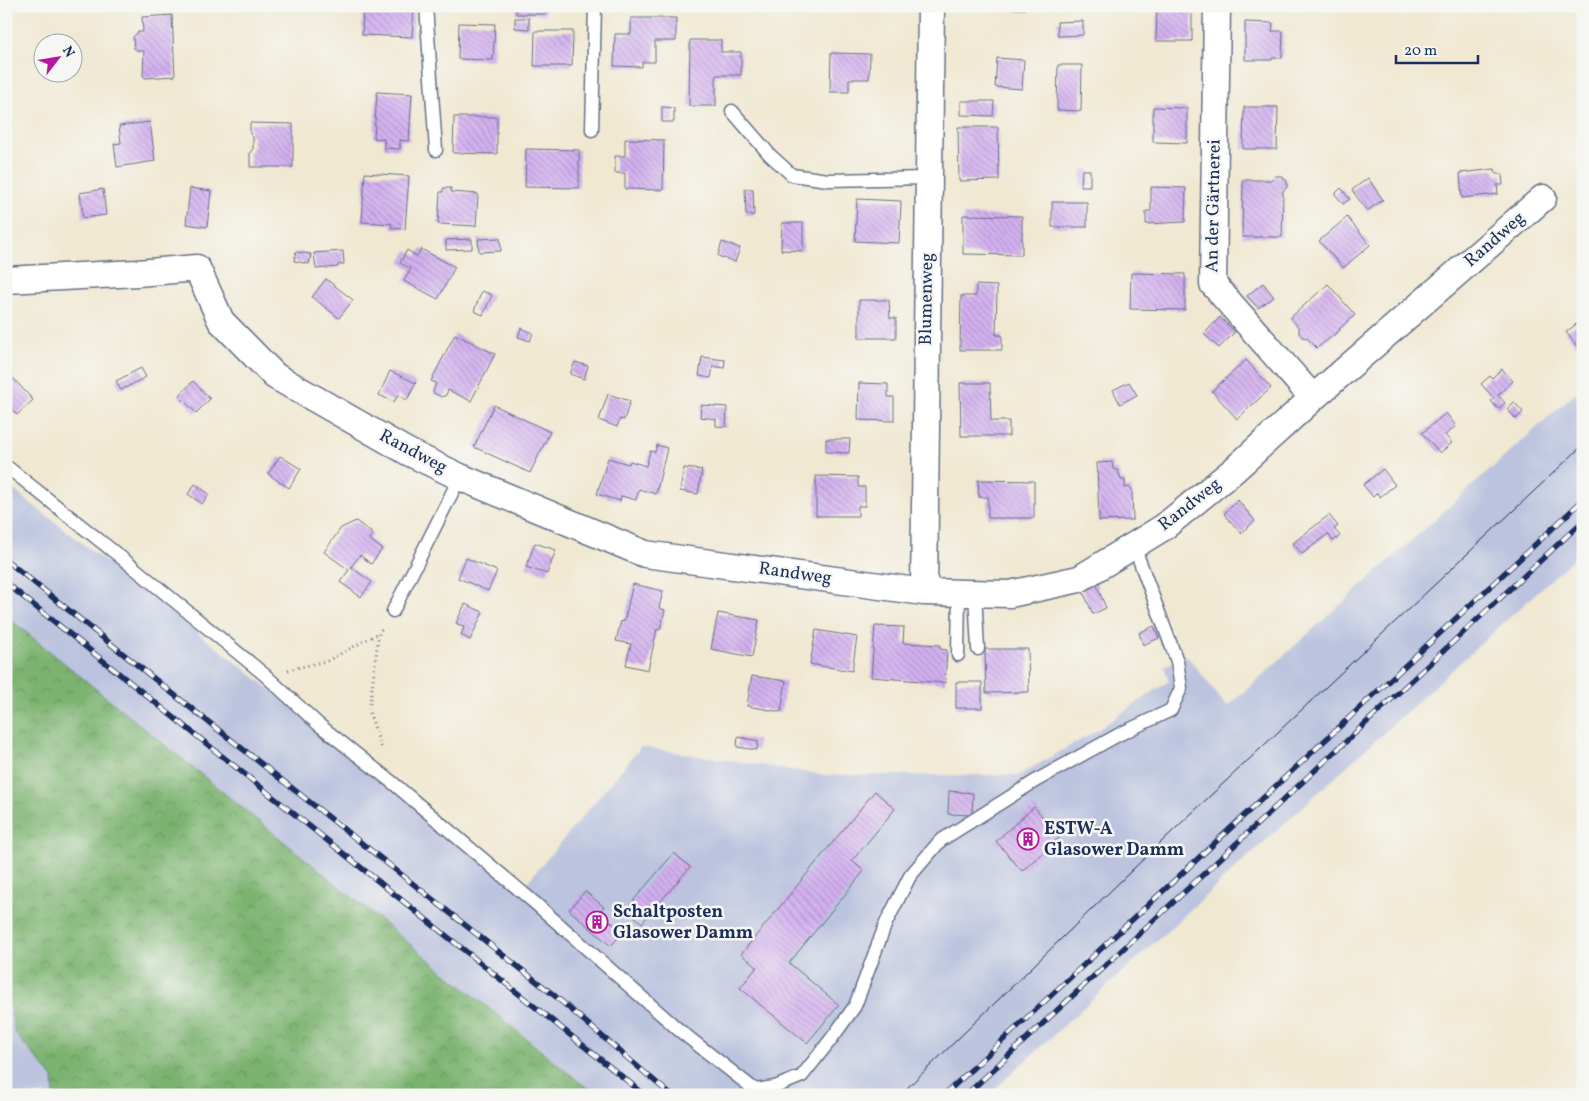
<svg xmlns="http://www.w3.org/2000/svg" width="1589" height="1101" font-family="Vollkorn,serif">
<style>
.industrial{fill:#bbc3de}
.forest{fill:url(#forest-crowns);stroke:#4c7167}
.building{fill:url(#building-back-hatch)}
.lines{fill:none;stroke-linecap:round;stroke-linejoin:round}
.service-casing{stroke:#667086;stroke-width:15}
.minor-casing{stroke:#667086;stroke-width:29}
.path{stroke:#667086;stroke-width:3;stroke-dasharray:1 4;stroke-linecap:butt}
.service{stroke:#fff;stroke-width:12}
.minor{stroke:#fff;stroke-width:26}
.tram{stroke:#1b2f5e;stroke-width:1}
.rail-casing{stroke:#1b2f5e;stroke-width:5.5}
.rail{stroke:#f6f6f2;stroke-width:4;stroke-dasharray:11;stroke-linecap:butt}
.labels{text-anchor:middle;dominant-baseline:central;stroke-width:5;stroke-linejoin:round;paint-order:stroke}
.street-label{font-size:18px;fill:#1b2f5e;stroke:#f6f6f2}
.poi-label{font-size:18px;font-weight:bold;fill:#1b2f5e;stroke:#f6f6f2;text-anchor:start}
</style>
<defs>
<pattern id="forest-crowns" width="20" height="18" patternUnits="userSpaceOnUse" patternTransform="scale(1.25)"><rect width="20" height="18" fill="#7cb370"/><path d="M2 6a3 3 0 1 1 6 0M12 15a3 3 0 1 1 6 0" fill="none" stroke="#65925f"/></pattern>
<pattern id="building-back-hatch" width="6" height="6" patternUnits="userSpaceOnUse" patternTransform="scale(1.25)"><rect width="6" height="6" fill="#d4b1f0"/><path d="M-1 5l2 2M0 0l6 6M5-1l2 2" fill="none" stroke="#ab90c6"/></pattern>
</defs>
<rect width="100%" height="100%" fill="#f6f6f2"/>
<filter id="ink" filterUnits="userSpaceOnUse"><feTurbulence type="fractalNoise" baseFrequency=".02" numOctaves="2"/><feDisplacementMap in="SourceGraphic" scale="10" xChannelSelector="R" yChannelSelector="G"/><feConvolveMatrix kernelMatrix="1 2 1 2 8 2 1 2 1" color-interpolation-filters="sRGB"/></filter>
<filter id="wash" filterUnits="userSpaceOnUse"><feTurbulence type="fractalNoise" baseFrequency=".0096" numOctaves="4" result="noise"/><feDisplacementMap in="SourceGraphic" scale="20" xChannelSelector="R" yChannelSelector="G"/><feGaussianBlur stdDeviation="1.12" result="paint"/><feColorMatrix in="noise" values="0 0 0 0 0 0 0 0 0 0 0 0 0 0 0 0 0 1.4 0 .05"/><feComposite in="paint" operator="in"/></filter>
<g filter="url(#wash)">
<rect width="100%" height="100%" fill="#f0e8d1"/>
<!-- industrial -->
<path class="industrial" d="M1583 386V550L988 1095H597L6 616V484L524 886 641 747 825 775H1019L1093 733 1169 681 1164 666 1187 656 1227 707Z
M6 984 15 1033 54 1078V1095H6Z"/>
<!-- forest -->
<path class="forest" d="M6 616 576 1079 597 1095H54L53 1078 15 1033 6 984Z"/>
<g id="blocks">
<!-- building -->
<path class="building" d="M363 6H414L412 37 362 35Z
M516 6H545V14H516Z
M973 6H1025V9L973 8Z
M1157 6H1192V41H1156Z
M172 15 175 76 145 78 143 75 144 51H138L134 48 133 37 138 32H143L142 17Z
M515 18H529V29L515 28Z
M631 18H676V41H655V62H642V67L614 66 615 34H631Z
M1083 21V35L1058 36 1057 22Z
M1245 22 1273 23 1272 31H1283L1282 58H1272V60H1245Z
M459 23 495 24 493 60 458 59Z
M535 31H573L572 66H534Z
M690 40H721V52H741V75H716V106H689Z
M831 53 870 54 869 79H849V92H830Z
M997 58 1024 60 1022 89 995 87Z
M1058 65H1082L1081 111 1057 110Z
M377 92 412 94 409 141 400 140V149L384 148V139L374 138Z
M961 101H994L993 116 961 115Z
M662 107 674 108V122H662Z
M1153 107 1187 108V143L1153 142Z
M1244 107H1278L1277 149H1243Z
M454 117H497V154L453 153Z
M150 122 155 161 117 167 114 144 121 143 119 126Z
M250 123 293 124V167H250V152L253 149V137L250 134Z
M958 127H998L999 180 959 181Z
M625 139 664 140 663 190 625 189V173H615V156H625Z
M526 149 579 150V188L525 187Z
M1495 169 1496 174H1502L1503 185H1497L1498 194 1462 198 1460 173Z
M1082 170H1090V186H1081Z
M365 173 409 176 405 229 391 228 392 224 362 222Z
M1276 176H1282L1287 181V187L1283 191 1282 237H1242L1243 180H1272Z
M1368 178 1383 200 1367 211 1352 190Z
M1151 187 1186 188 1185 222 1146 224V211H1151Z
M190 188 211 191 207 227 186 224Z
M443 188H451V192L478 194 476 226 438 224 440 192H443Z
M1341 188 1350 199 1343 204 1335 194Z
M103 189 106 215 83 218 80 193Z
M745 189H753L754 215H746Z
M857 199 901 201 899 243 855 241Z
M1052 202H1087V227H1052Z
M963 215 1022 216V255L963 254Z
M1347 217 1370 245 1343 268 1319 241Z
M782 223H803V251L781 250Z
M500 238 501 251 479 252 478 239Z
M472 239V249L446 250V240Z
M722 242 740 248 735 262 718 256Z
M421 249 455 267 438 299 404 281 411 269 400 263 407 250 417 256Z
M343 251 344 264 338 265V267L316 269 314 253Z
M296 252 311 254 309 264 294 261Z
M1131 273 1185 274V310L1130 309Z
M326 279 353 300 339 318 312 297Z
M1263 283 1274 297 1258 308 1247 296Z
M1328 284 1355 315 1339 329 1340 330 1317 348 1307 338 1302 337 1299 333V328L1290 318Z
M976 285 997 286 996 335H1002V350H960L961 296H976Z
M482 291 492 295 483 315 474 311Z
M859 300H889L890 318H896V338H859Z
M1220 317 1235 332 1219 348 1204 334Z
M1583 319V339L1576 345 1566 332Z
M521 328 533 333 530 341 518 337Z
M455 334 495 354 471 401 448 390 446 395 442 397 433 393 436 383 431 381Z
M702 357 725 360 724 368 713 366 711 378 699 376Z
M1246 360 1271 388 1237 419 1212 391Z
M575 362 588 366 584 379 570 374Z
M141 368 146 377 121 390 116 381Z
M1502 369 1513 381 1498 395 1505 403 1498 409 1491 401 1494 398 1481 384 1490 376 1492 378Z
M390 371 416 383 407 400 398 395 394 402 379 395Z
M12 377 33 400 17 415 6 403V382Z
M193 381 210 399 196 413 179 396Z
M1129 382 1137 395 1120 404 1113 390Z
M859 383 888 384V397H894V421L858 420Z
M960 383H990L991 421H1009V436H961Z
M608 394 630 401 624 420 620 419 617 427 599 420Z
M1514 402 1523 412 1516 419 1507 409Z
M494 405 550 432 530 473 474 447Z
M701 405 727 407 726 427 716 426V419L700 417Z
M1446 413 1456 426 1445 435 1452 443 1440 453 1422 433Z
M826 439H850L849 453 826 452Z
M657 445 667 448 656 494 639 489 636 500 621 496 620 501 597 494 608 458 625 463 629 464 630 461 646 466 650 451 655 452Z
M280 456 301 469 289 488 268 474Z
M1112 462 1113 469 1118 470 1121 480H1125V488L1130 487 1132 490 1133 520 1099 521 1097 463Z
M684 468 702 470 698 494 680 491Z
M1383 469 1395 485 1380 497 1377 493 1373 497 1363 485Z
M816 476 858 477V487H865V506H858V516H816Z
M978 480 1034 481V518H988V497H979Z
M195 484 209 494 202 504 188 494Z
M1238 500 1255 521 1241 533 1224 514Z
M1329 515 1338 526 1334 529 1340 536 1333 541 1328 534 1302 554 1293 543Z
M356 521 373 534 369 539 382 549 371 564 360 555 351 567 372 582 361 597 340 582 349 570 324 552 341 528Z
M535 543 556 550 547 574 526 567Z
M466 558 497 571 488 591 458 578Z
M1095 581 1106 608 1093 614 1081 587Z
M633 584 663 591 659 608 665 610 660 630 657 629 648 670 626 665 631 644 616 641 621 621 624 622Z
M465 604 483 612 470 640 461 635 464 627 456 623Z
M718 613 759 620 752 657 711 649Z
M875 626 904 627 903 643 940 645V649L947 650 945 683 871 677Z
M1154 626 1159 638 1143 645 1139 633Z
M816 630 857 637 852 671 810 664Z
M985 649H1028L1029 692 986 693Z
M752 676 786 681 781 712 747 706Z
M956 682H982V708H956Z
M738 737 758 741 757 750 737 747Z
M875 791 895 809 852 861 864 871 789 963 839 1005 807 1043 740 988 757 967 741 954Z
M949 791 973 793 972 815 948 814Z
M1034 807 1060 837 1022 871 996 841Z
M674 853 690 867 642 923 626 909Z
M585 891 604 907 599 912 623 932 611 946 569 910Z"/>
</g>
</g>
<g filter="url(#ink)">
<use href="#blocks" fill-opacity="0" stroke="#667086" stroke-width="1"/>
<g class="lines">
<!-- service casing -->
<g class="service-casing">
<path id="service" d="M426 6 436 150
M732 111 770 155 792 175 828 180 928 178
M592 130 595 6
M6 466 133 567 265 675 318 724 393 783 536 904 679 1030 755 1090 775 1087 802 1076 832 1038 855 1006 886 923 910 876 940 841 1037 780 1118 735 1171 710 1181 688 1177 661 1134 546
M975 593 978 649
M393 611 460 477
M958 655 959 593"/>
</g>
<!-- minor casing -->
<g class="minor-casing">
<path id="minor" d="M1217 6 1213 284 1313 398
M6 280 137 273 197 268 221 321 275 376 408 452 460 477 645 554 924 592 1010 594 1079 579 1164 527 1234 470 1313 398 1543 198
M924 592 931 6"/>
</g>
<!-- path -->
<path class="path" d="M288 670 327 661 379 633
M381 747 369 711 379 633 383 627"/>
<!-- service -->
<use href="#service" class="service"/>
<!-- minor -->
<use href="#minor" class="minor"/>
<!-- tram -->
<path class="tram" d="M900 1095 1158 845 1583 445"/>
<!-- rail casing -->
<g class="rail-casing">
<path id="rail" d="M6 560 192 709 555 996 671 1095
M6 583 645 1095
M944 1095 1583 500
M966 1095 1583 521"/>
</g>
<!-- rail -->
<use href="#rail" class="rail"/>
</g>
</g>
<!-- icons -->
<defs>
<g id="building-ring" transform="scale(1.125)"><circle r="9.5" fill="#f6f6f2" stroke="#b5179e" stroke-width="1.5"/><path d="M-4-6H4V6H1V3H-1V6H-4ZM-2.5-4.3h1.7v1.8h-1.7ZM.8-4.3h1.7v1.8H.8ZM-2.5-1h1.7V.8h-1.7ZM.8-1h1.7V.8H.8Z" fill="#b5179e"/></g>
</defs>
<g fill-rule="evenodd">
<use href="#building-ring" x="1028" y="839"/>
<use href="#building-ring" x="597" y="922"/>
</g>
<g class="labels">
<!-- street labels -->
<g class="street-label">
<text transform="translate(1214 206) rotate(-89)">An der Gärtnerei</text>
<text transform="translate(1495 240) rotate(-41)">Randweg</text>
<text transform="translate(927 299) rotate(-89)">Blumenweg</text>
<text transform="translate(413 452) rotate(28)">Randweg</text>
<text transform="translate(1190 505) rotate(-38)">Randweg</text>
<text transform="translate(795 574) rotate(8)">Randweg</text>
</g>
<!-- poi labels -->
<g class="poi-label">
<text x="1044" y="829">ESTW-A<tspan x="1044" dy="21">Glasower Damm</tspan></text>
<text x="613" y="912">Schaltposten<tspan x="613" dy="21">Glasower Damm</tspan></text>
</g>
</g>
<!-- margin -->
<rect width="1589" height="1101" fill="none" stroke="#f6f6f2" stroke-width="25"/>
<!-- north arrow -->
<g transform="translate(58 58) rotate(59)"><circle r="24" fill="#f6f6f2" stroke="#9ea6b7"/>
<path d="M0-4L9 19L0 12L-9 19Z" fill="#b5179e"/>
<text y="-8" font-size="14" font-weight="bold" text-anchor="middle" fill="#1b2f5e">N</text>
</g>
<!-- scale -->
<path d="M1396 55v8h82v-8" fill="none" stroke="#1b2f5e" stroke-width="2.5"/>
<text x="1404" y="55" font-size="15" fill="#1b2f5e" stroke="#f6f6f2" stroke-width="4" paint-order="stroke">20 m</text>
</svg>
